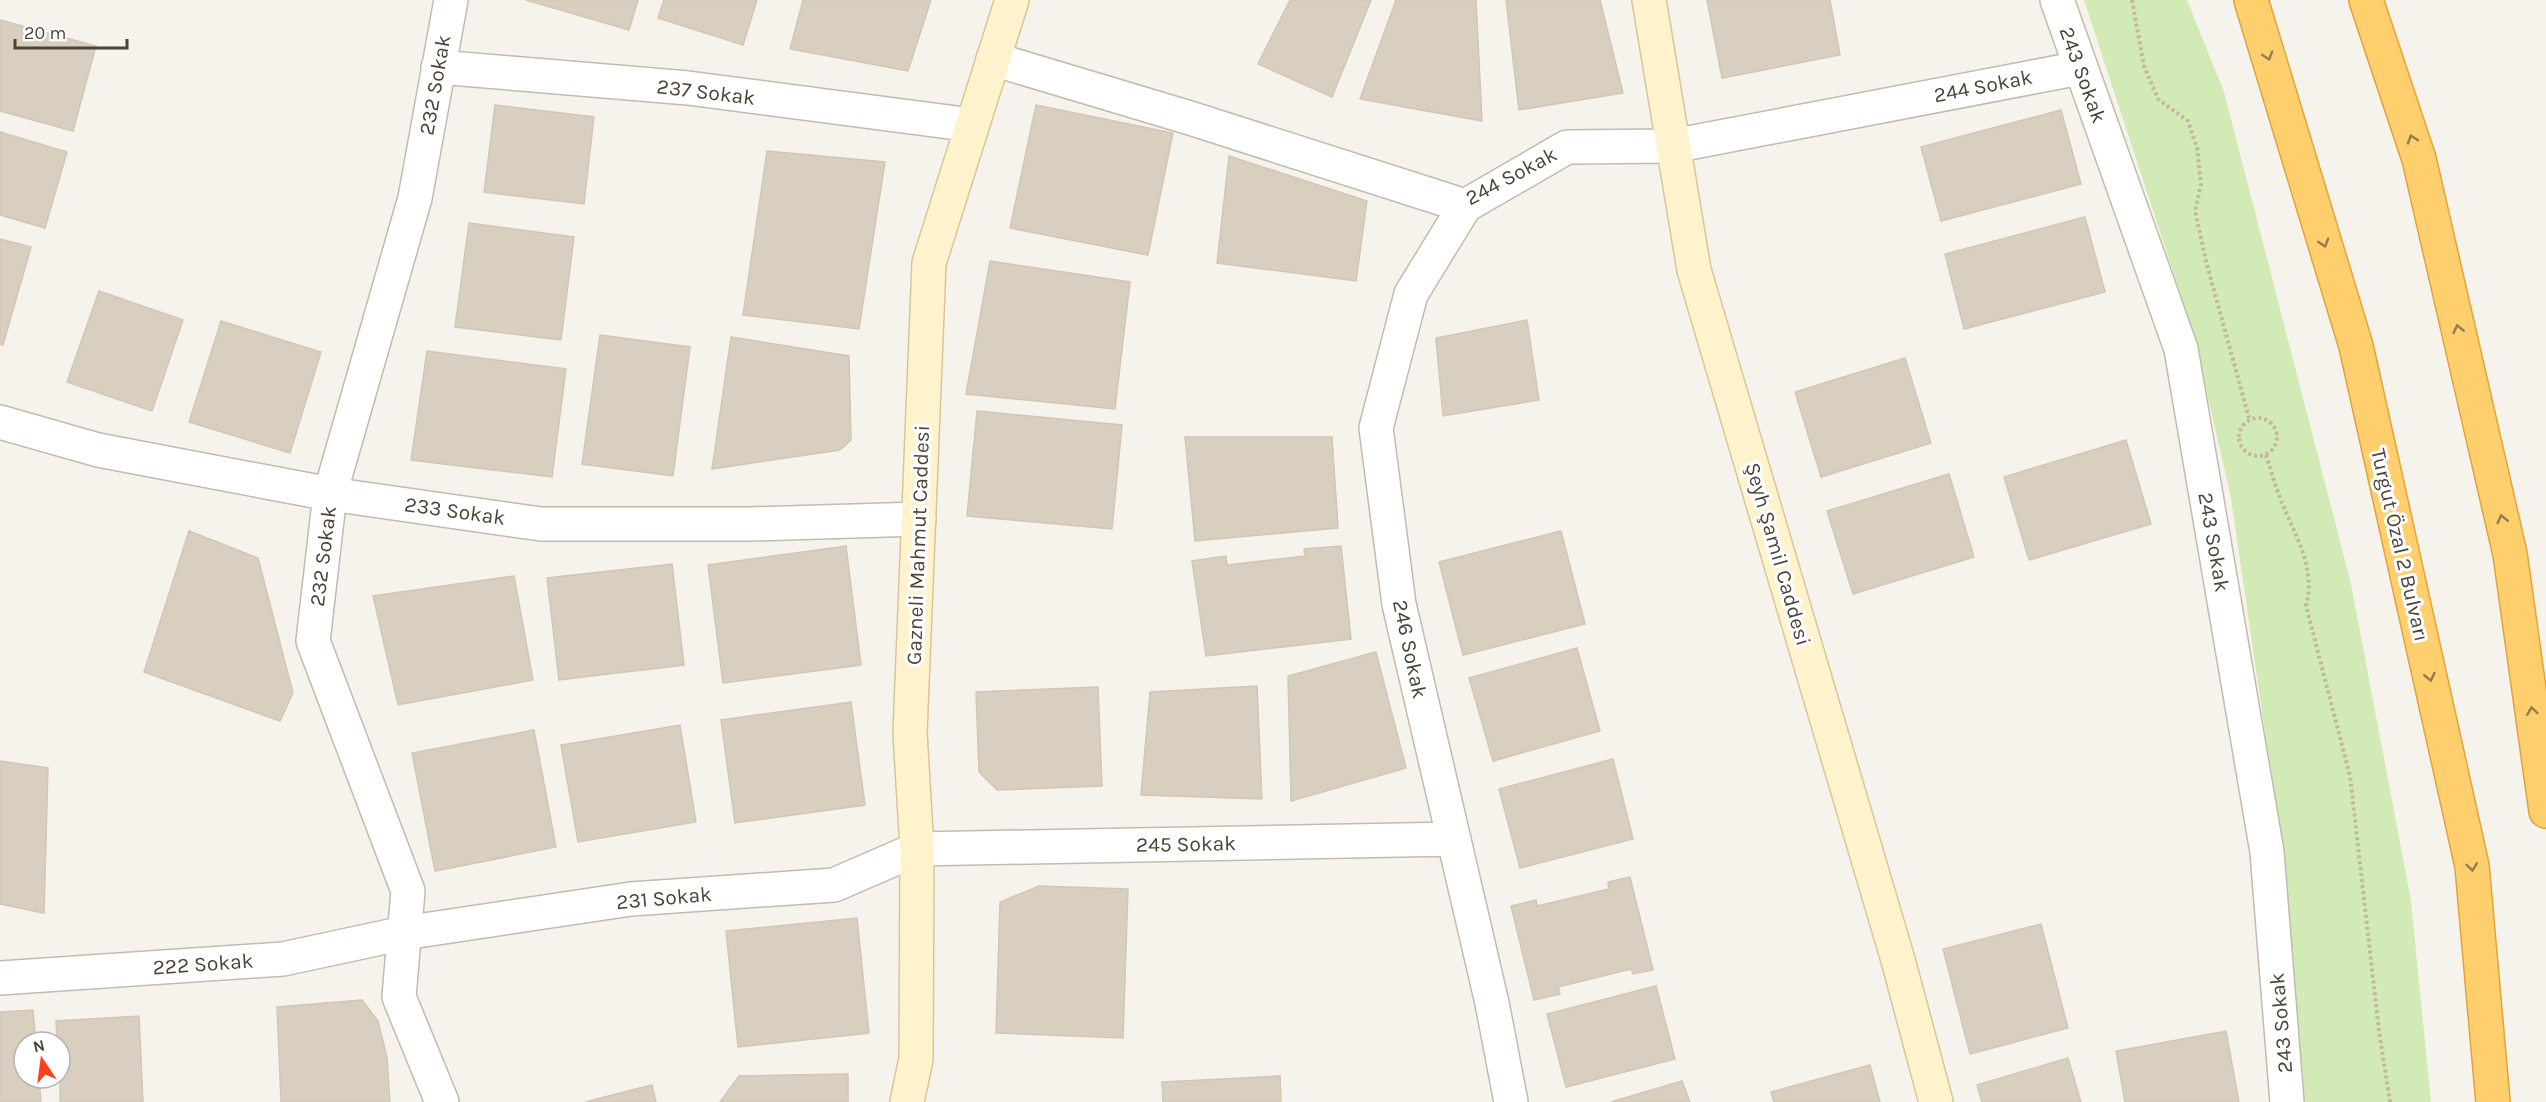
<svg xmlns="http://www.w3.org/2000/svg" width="2546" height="1102" font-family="Karla,sans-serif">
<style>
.green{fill:#d2eab5}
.building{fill:#d8cfc1;stroke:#d3c7b4;stroke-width:1.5}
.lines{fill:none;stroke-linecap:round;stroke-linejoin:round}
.street-casing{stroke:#c2bbae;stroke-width:36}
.secondary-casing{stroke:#d6c79b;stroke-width:36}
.highway-casing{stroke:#e0a43c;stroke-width:36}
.path{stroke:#c4b79f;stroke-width:4;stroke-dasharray:3 3;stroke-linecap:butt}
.street{stroke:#fff;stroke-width:33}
.secondary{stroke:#fff3cd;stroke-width:33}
.highway{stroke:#ffcf6e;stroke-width:33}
.oneway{stroke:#937c4e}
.labels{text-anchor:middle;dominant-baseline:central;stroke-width:6;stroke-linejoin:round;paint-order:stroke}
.street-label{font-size:21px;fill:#4b4439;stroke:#fff}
</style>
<rect width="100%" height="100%" fill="#f6f3ec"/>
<!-- green -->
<path class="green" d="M2084 0H2187L2224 92 2351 584 2411 901 2431 1102H2305L2276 808 2231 498 2194 336Z"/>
<!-- building -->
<path class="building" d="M526 0H638L629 30Z
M664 0H757L743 45 658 18Z
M803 0H931L908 71 790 49Z
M1290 0H1371L1332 97 1258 64Z
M1396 0H1476L1482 121 1360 99Z
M1506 0H1600L1623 93 1519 110Z
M1707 0H1830L1840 55 1722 78Z
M0 20 96 46 73 131 0 111Z
M495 105 594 117 584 204 484 192Z
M1036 105 1173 133 1148 255 1010 228Z
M2061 110 2081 184 1941 221 1921 147Z
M0 132 67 152 45 228 0 215Z
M767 151 885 162 859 329 743 315Z
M1229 156 1367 201 1356 281 1217 263Z
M2085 217 2105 292 1964 329 1945 254Z
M469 223 574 237 561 340 455 327Z
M0 239 31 247 3 345 0 344Z
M990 261 1130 282 1115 409 966 394Z
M99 291 183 320 152 411 67 382Z
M1527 320 1539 400 1443 416 1436 338Z
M221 321 321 352 290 453 189 422Z
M600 335 690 347 673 476 582 464Z
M731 337 849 356 851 440 840 450 712 469Z
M427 351 566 369 552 477 411 460Z
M1905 358 1931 443 1821 477 1795 392Z
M977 411 1122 425 1112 529 967 516Z
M1185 437H1332L1338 528 1195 541Z
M2126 440 2151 524 2029 560 2004 477Z
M1949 474 1974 557 1853 594 1827 511Z
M189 531 258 558 293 693 280 721 144 672Z
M1561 531 1585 624 1463 655 1439 562Z
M846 546 861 665 723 683 708 565Z
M1341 546 1351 639 1206 656 1192 561 1226 556 1227 565 1305 556 1304 549Z
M672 564 684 665 559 680 547 578Z
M514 576 533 680 398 705 373 596Z
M1577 648 1600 731 1493 761 1469 678Z
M1376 652 1406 768 1291 801 1288 676Z
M1257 686 1262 799 1141 795 1150 692Z
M1098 687 1102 786 997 790 979 772 976 692Z
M851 702 865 805 735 823 721 720Z
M680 725 696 822 578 842 561 745Z
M534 730 556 847 435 871 412 753Z
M1613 759 1633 839 1520 868 1499 789Z
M0 761 48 768 44 913 0 904Z
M1630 877 1653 970 1633 974 1631 969 1558 987 1560 994 1534 1000 1511 906 1536 900 1537 906 1609 889 1608 882Z
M1039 886 1128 889 1123 1038 996 1033 1000 902Z
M857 918 869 1033 738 1047 726 931Z
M2041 924 2068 1028 1970 1054 1943 949Z
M1656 986 1675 1059 1566 1087 1547 1014Z
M362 1000 378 1021 387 1057 390 1102H281L277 1007Z
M33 1010 36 1042H24V1078H39L41 1102H0V1012Z
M139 1016 143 1102H60V1042H57L56 1021Z
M2226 1031 2239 1102H2125L2116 1051Z
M2068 1058 2081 1102H1982L1977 1085Z
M1870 1065 1880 1102H1774L1771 1092Z
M848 1074V1102H720L739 1076Z
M1280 1076 1281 1102H1163L1162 1082Z
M1682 1081 1690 1102H1611Z
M652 1085 656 1102H585Z"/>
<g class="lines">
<!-- street casing -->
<g class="street-casing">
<path id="street" d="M2057 0 2181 349 2267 852 2287 1102
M993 59 1190 118 1465 206
M438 67 688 88 972 125
M0 422 98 450 330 494 541 524H751L919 519
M0 978 283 959 404 933 631 899 834 885 917 849 1454 839
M442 1102 399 997 408 891 313 641 330 494 415 198 451 0
M1511 1102 1492 1003 1399 604 1376 428 1411 294 1465 206 1567 147 1673 146 2080 68"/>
</g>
<!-- secondary casing -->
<g class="secondary-casing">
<path id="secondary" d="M1649 0 1694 270 1898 960 1936 1102
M907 1102 916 1059 917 849 910 733 929 263 1012 0"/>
</g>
<!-- highway casing -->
<g class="highway-casing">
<path id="highway" d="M2251 0 2356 346 2472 866 2493 1102
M2366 0 2419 159 2510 554 2546 811"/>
</g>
<!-- path -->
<path class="path" d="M2132 0 2144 66 2158 99 2188 121 2197 148 2201 184 2195 211 2207 265 2249 418
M2239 437a19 19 0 1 1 38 0a19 19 0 1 1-38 0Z
M2266 455C2271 471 2276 488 2282 503 2296 537 2316 568 2306 606L2350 776 2379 1031 2390 1102"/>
<!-- street -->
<use href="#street" class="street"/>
<!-- secondary -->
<use href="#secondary" class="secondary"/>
<!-- highway -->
<use href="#highway" class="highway"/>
</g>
<!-- one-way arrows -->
<defs><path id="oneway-chevron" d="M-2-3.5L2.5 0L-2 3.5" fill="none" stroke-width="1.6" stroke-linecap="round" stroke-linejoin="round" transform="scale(1.5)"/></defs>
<g class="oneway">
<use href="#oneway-chevron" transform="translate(2268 56) rotate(73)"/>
<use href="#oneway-chevron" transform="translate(2412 139) rotate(-108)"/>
<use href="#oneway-chevron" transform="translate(2324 243) rotate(73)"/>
<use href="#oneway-chevron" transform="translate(2458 329) rotate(-103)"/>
<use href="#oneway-chevron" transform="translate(2502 519) rotate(-103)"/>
<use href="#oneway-chevron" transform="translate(2430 677) rotate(77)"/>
<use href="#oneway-chevron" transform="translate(2532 711) rotate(-98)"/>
<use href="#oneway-chevron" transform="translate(2472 867) rotate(82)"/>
</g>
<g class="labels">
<!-- street labels -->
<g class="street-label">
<text transform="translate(2083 75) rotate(70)">243 Sokak</text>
<text transform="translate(435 85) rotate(-80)">232 Sokak</text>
<text transform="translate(1983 86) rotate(-11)">244 Sokak</text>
<text transform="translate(706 92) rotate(7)">237 Sokak</text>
<text transform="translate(1511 176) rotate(-28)">244 Sokak</text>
<text transform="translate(455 511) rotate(8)">233 Sokak</text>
<text transform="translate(2214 542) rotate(80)">243 Sokak</text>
<text transform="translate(918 545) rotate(-88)">Gazneli Mahmut Caddesi</text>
<text transform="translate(2400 545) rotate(77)">Turgut Özal 2 Bulvarı</text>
<text transform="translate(1778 554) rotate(74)">Şeyh Şamil Caddesi</text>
<text transform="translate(323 556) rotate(-83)">232 Sokak</text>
<text transform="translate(1410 649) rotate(78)">246 Sokak</text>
<text transform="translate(1186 844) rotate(-1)">245 Sokak</text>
<text transform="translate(664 898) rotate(-5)">231 Sokak</text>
<text transform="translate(203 964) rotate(-4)">222 Sokak</text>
<text transform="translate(2281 1023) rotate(-95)">243 Sokak</text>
</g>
</g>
<!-- north arrow -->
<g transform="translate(42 1060) rotate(347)"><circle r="28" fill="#ffffff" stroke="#b7b4b0" stroke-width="1.5"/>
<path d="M0-4.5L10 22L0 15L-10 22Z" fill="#fc3f1d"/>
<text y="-9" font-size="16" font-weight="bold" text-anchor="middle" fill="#4b4439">N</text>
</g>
<!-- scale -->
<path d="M15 39v9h112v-9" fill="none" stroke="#4b4439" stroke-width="3"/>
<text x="24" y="39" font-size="18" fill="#4b4439" stroke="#ffffff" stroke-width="4.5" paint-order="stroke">20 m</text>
</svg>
